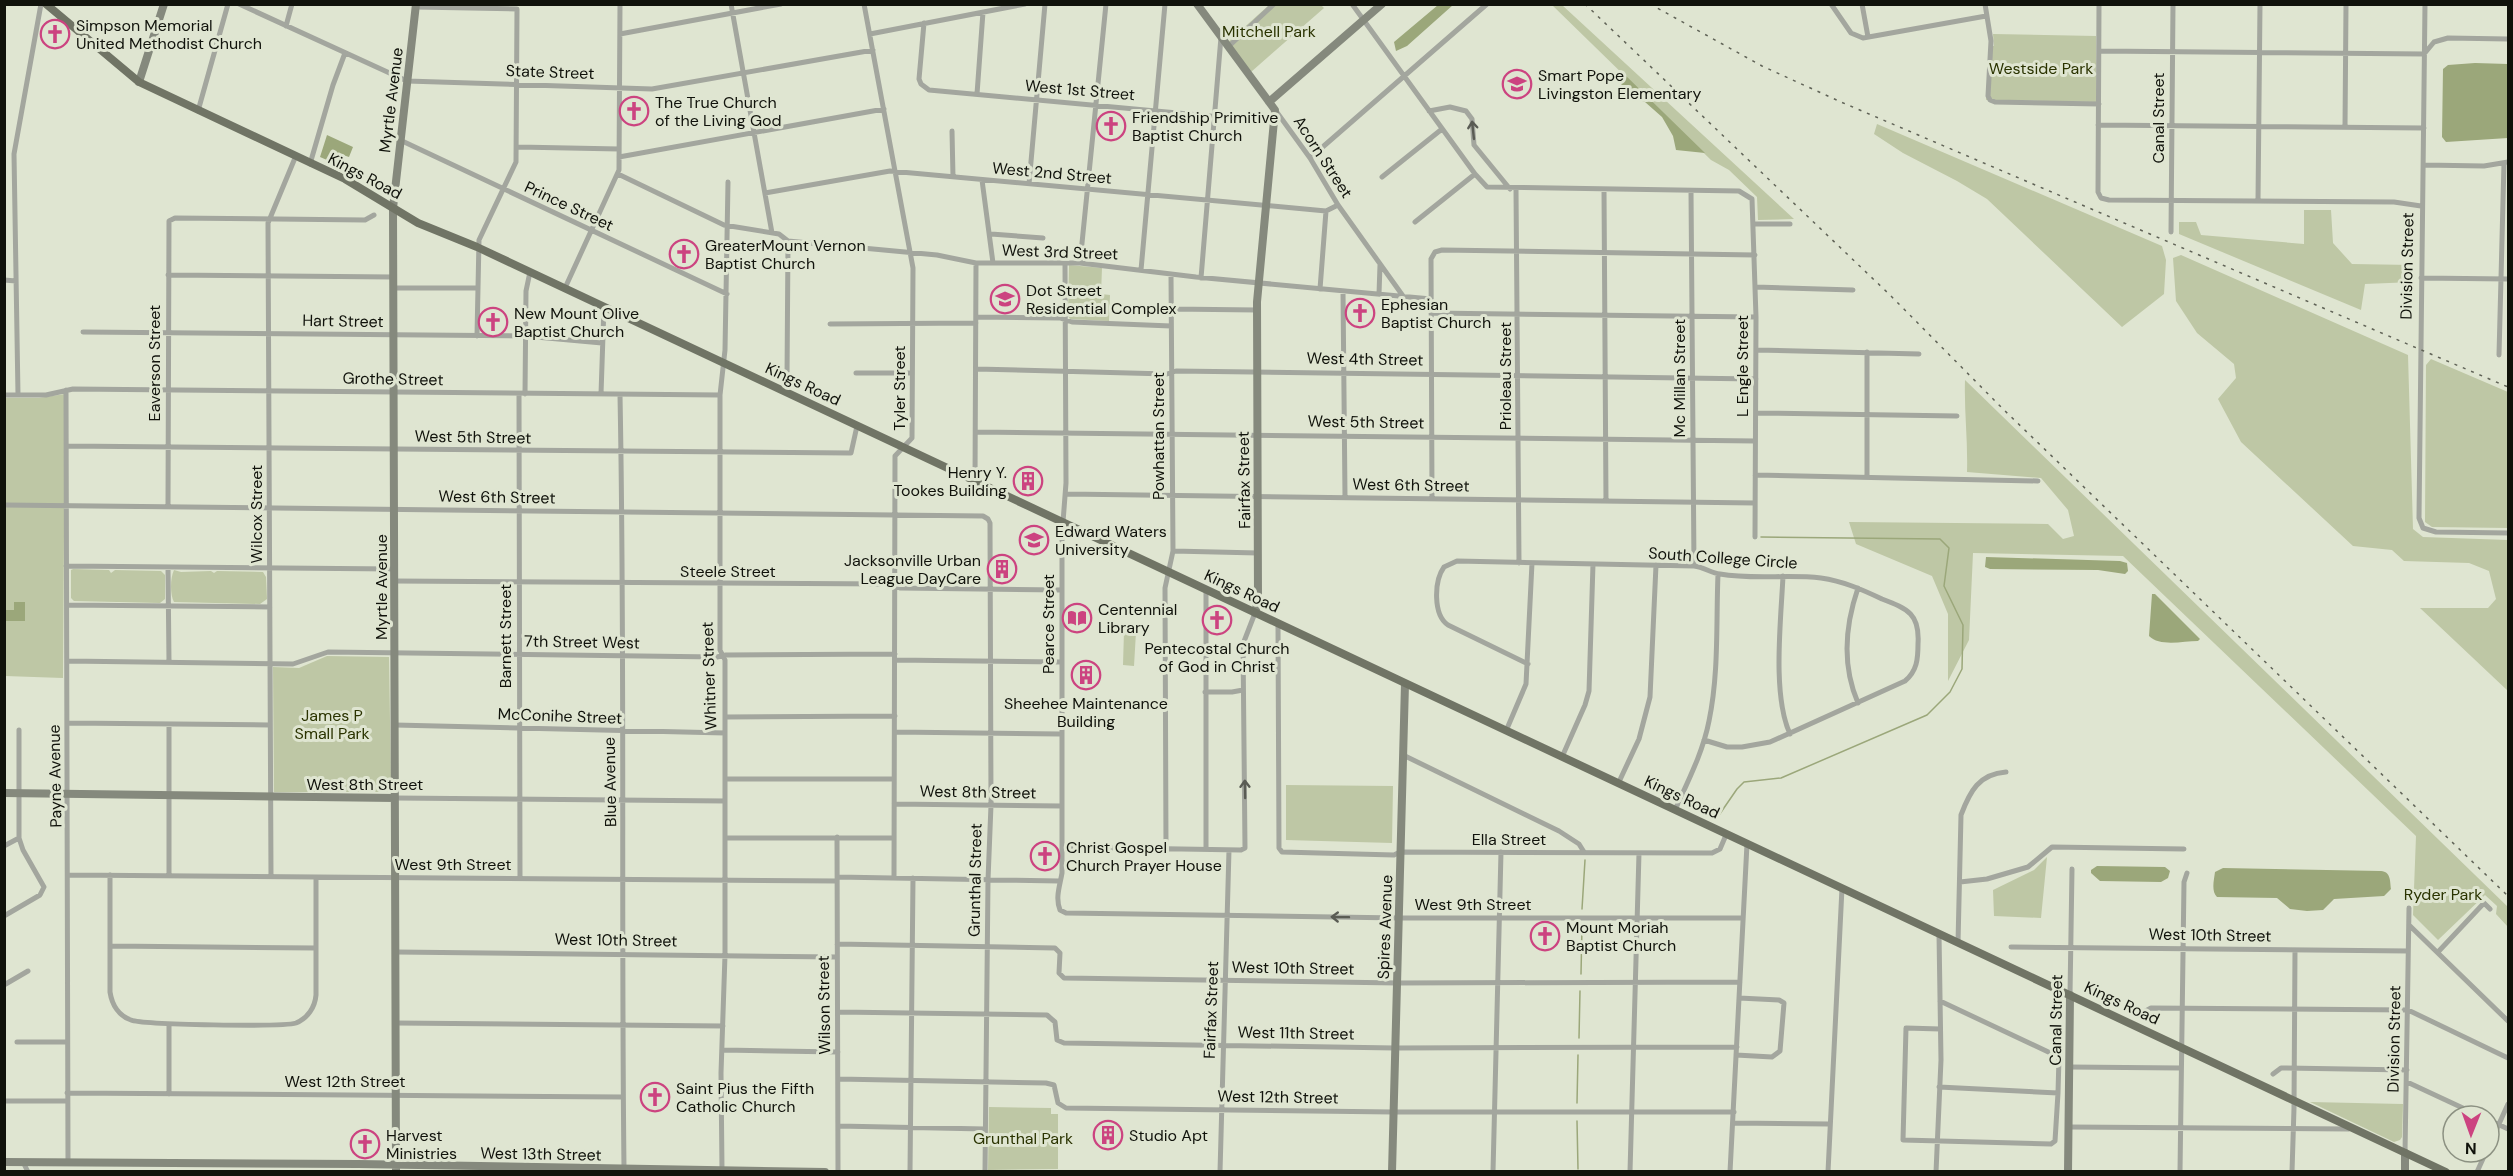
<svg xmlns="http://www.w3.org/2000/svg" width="2513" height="1176" font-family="'DM Sans',sans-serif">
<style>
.green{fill:#bec7a5}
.water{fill:#9ba77a}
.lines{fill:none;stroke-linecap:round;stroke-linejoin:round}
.stream{stroke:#9ba77a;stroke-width:1.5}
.street{stroke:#a3a69e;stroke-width:5}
.secondary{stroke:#85897d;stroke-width:8}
.primary{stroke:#707465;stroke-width:8}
.rail{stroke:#606357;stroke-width:1.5;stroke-dasharray:3 6;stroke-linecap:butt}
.oneway{stroke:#5a5c54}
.labels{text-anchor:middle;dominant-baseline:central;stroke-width:6;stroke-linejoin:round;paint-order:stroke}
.poi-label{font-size:16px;fill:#10120b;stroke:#dfe5d1;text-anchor:start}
.park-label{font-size:16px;fill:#2a3300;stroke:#dfe5d1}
.street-label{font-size:16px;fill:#10120b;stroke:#dfe5d1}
</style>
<rect width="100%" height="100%" fill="#dfe5d1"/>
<!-- green -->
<path class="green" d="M1269 5H1321L1324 8 1251 72 1228 42Z
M1552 5H1562L1794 219 1758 220 1757 197 1729 170 1711 160Z
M1993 34 2096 36V102L1986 100 1989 46H1994Z
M1877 124 2162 246 2166 260 2164 294 2122 327 1987 199 1957 181 1903 153 1874 134Z
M2304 210H2331L2333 243 2352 264 2412 265 2413 282 2365 284 2361 310 2179 234V222H2196L2201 235 2304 244Z
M2181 255 2408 355 2413 529 2423 537 2508 540V691L2420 608H2488L2496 599 2489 571 2469 563 2404 561 2392 550 2353 546 2241 442 2218 399 2236 378 2234 364 2197 333 2176 301 2173 258Z
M1069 265 1102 268 1101 294 1110 295 1109 321 1070 319 1068 316Z
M2431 359 2508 392V528L2432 527 2425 522 2426 365Z
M1965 380 2508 907V927L2496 914 2497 906 2485 895 2438 940 2413 915 2416 836 2123 556 1973 553 1969 640 1948 681V614L1932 576 1856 544 1849 522 2048 524 2063 539 2074 536 2068 510 2041 478 1967 472C1968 441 1964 411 1965 380Z
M65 394 63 678 5 676V398H39Z
M73 569 109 570 111 573 115 570 161 571 165 575V599L160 603 74 601 71 598V570Z
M174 570 181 572 211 571 214 573 217 571 263 572 266 577 267 599 260 604 174 602C170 595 170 578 174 570Z
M1124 631 1136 632 1134 666 1123 665Z
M327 656 389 657 391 785 387 792H274L273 667 299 668Z
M1286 785 1393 786 1392 843 1286 840Z
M2047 857 2041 918 1994 916 1993 890 2034 870Z
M2310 1102 2403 1104 2402 1137 2400 1140 2394 1142Z
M989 1107 1051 1108V1114H1058V1169L988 1170Z"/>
<!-- water -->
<path class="water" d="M1438 5H1453L1407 46 1396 51 1394 42Z
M2475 63 2508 64V138L2446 142 2442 137 2443 69 2448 65Z
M1622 72 1705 153 1676 150 1673 136 1662 117 1645 102 1623 96 1620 73Z
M327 135 353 147 349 157 337 153 327 160 320 157Z
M1986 557 2120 561 2127 563 2128 571 2125 574 2098 570 1990 569 1985 567Z
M2152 594H2155L2200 639 2198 641C2183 641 2160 647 2149 636Z
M14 602H25V621H5V610H14Z
M2097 866 2165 867 2170 871 2168 878 2161 882 2100 881 2091 873V870Z
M2223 868 2381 871C2391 872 2390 881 2391 889L2384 896 2334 899 2323 910 2307 911 2290 909 2277 898 2217 897C2211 891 2214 880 2215 872Z"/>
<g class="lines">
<!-- stream -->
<path class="stream" d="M1717 818 1737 789 1744 782 1781 778 1927 715 1950 692 1962 669 1963 625 1944 586 1949 548 1940 539 1761 537
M1582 909 1585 860
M1581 974 1582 926
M1579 1038 1580 991
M1577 1103 1578 1055
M1577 1121 1578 1169"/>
<!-- street -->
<path class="street" d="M239 4 407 81 652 89 873 50
M731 4 772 233
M864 4 913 268 912 438 895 456 894 878
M1352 4 1475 174 1487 187 1739 191 1752 199 1756 317 1755 537
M1831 4 1851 33 1863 38 1986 16
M1862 4 1868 37
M1985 4 1991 41 1988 96 1990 100 1995 102 2099 104
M2099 4 2098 192 2101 198 2109 200 2394 202 2421 206
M2425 4 2419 518 2423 528 2436 532 2508 533
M416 7 517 9 516 162 479 240 477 336
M924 23 919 79 921 84 929 90 1274 122
M286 26 292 4
M620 34 781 4
M870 34 1025 4
M1228 47 1274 4
M2099 51 2424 54 2434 42 2448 38 2508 39
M977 94 983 12
M198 111 228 4
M1276 111 1310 158 1338 205 1403 296
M1429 111 1450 107 1466 111 1472 119 1474 145 1510 189
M2098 125 2424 128
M2345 127 2346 4
M952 131 953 177
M400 140 727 294
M518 147 619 149
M619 157 884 109
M1310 158 1487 4
M310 164 333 85 345 53
M2424 165 2484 166 2508 162
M618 174 724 225 779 234 788 241 937 255 976 263H1080L1196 277 1431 299
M1382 177 1442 129
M982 180 993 263
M1029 184 1045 4
M1516 189 1519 563
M1604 190 1606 501
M1691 191 1694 566
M765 193 890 171 1326 211 1338 205
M2258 201 2260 4
M1415 222 1475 174
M1754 224H1790
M2171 232 2173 4
M991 234 1043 238
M1080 263 1106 4
M1065 264 1066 483 1062 535V873C1060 885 1055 898 1060 910L1066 913 1399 918H1743
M1141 270 1165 4
M168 275 393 277
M1201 278 1221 37
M2421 278 2508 279
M4 280 16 281
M1755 287 1853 290
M393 288H477
M565 288 619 170 620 4
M1320 289 1326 211
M1343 291 1345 497
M1379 294 1380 265
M1171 309 1257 310
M1431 313 1756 317
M976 317 1060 318 1072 322 1171 326
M830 324 976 323
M83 332 525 336 602 343
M1756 350 1919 354
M1867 352V476
M2499 355 2504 163
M976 369 1167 374 1176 371 1756 379
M856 373H912
M66 390 68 1162
M784 392 787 379 788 241
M519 394 520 878
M525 394 526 291 530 272
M601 394 604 306
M4 395H46L73 389 720 395
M18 395 14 154 41 4
M620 395C625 653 621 911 624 1168
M1756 413 1957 416
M976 432 1755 441
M67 446 851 453 857 426
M1755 475 2038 481
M975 481 976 263
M1066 494 1755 503
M1432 499 1431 259 1435 252 1442 250 1755 255
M4 505 983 516 988 519 990 523 991 805 988 880 985 1172
M168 506 169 221 175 218 365 220 374 215
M1173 551 1258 553
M66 566 394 569
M168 567 169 662
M1783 576C1781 620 1772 695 1790 734
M394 581 890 584 900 588 1062 590
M1858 588C1845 626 1842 666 1858 703
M1206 590V849
M67 605 270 607
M1278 624 1279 848 1282 852 1394 855 1400 852 1712 853 1720 849 1726 835
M895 660 1062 662
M67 661 293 664 328 652 717 657 726 655 895 654
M1528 664 1448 625C1433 615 1434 581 1444 567L1457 561 1694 566C1704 567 1711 573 1720 574 1753 580 1788 574 1821 578 1843 581 1863 590 1882 599 1908 609 1920 614 1918 644 1918 659 1917 671 1905 681L1770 742 1742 747H1727L1704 740
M1205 692H1232L1243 690
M725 717 895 716
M68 723 269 725
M395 725 725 733
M1506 731 1526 684 1532 563
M895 732 1060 734
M1403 755 1559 831 1579 844 1584 852
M1562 757 1585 705 1589 691 1593 564
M725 779H894
M1618 784 1639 739 1650 697 1656 565
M395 798 725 801
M894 804 1061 806
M1675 810C1688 781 1703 752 1709 721 1719 673 1716 622 1718 574
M837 837 838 1172
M725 838H894
M4 846 19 838
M1062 847 1241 850 1245 848 1243 644 1255 613
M1166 849 1165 588 1173 551 1171 275
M69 875 837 881
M110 875V992C112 1005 119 1016 131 1020 143 1025 284 1027 296 1023 308 1018 315 1007 316 995V877
M169 875V724
M271 876 268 223 295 158
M837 877 1059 881
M1960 882 1987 879 2028 867 2052 847 2184 849
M4 916 40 895 44 887 23 850 19 838V730
M2409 925 2508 1021
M1958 943 1961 815C1970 791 1979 774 2006 772
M837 944 1055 948 1060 953 1059 973 1064 978 1397 983 1740 982
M111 946 316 948
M2011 947 2408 951
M396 952 837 957
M2438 952 2484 903 2490 909
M4 985 28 971
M2070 995 2072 869
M1940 1001 2059 1057 2058 1093
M838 1012 1047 1015 1055 1022 1057 1040 1064 1043 1395 1048 1737 1047
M2142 1013 2151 1008 2408 1010 2508 1058
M396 1023 723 1026
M169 1024V1094
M17 1042H67
M723 1050 838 1052
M1736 1055 1772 1057 1780 1051 1784 1003 1779 1000 1739 998
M2069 1067 2181 1068
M2273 1074 2281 1068 2407 1070
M838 1079 1046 1083 1054 1085 1058 1103 1066 1108 1393 1112H1734
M2407 1082 2480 1116
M1939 1087 2058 1093 2055 1141 2051 1144 1903 1140 1906 1028 1940 1029
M67 1093 623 1097
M4 1101H67
M2489 1120 2508 1129
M1733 1123 1829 1124
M838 1126 985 1129
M2069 1127 2349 1129
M2489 1146 2508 1104
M2405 1153 2409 908
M23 1162 28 1172
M722 1170 721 1073 725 955V660L720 650V395L725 350 728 182
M910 1172 913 878
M1220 1172 1229 850
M1493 1172 1501 852
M1630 1172 1639 853
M1730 1172 1747 844
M1828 1172 1842 888
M1936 1172 1941 1060 1939 934
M2180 1172 2184 882 2187 873
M2292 1172 2294 1108 2295 950
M2477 1172 2486 1152"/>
<!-- secondary -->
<path class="secondary" d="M1197 4 1275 110 1257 302 1258 600 1255 613
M139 82 164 4
M1269 102 1382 4
M4 793 395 798
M4 1162 358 1164 825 1172
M396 1172 393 208 416 4
M1392 1172 1405 684
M2068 1172 2070 995
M2405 1172V1153"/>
<!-- primary -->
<path class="primary" d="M46 4 139 82 345 179 418 223 477 247 2446 1172"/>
<!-- rail -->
<path class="rail" d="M1585 4 1890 295 2004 410 2508 896
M1650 4 1762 66 1841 102 2508 387"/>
</g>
<!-- one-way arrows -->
<defs><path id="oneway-shaft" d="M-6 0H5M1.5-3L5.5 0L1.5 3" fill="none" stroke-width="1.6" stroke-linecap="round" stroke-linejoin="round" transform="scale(1.5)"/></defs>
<g class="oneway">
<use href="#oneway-shaft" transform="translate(1473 130) rotate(-96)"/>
<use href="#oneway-shaft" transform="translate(1245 789) rotate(-91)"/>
<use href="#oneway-shaft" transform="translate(1340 917) rotate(-179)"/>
</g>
<!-- icons -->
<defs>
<g id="church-ring" transform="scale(1.5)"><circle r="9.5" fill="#dfe5d1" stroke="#cc4380" stroke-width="1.5"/><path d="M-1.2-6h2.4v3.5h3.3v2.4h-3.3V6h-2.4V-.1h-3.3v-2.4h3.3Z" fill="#cc4380"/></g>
<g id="school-ring" transform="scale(1.5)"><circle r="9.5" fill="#dfe5d1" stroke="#cc4380" stroke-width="1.5"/><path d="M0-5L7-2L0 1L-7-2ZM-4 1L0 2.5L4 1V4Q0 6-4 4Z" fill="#cc4380"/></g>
<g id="university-ring" transform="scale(1.5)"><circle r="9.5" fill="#dfe5d1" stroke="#cc4380" stroke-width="1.5"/><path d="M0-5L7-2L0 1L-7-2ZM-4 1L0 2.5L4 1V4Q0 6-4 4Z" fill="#cc4380"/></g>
<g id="building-ring" transform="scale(1.5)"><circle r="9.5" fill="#dfe5d1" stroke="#cc4380" stroke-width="1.5"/><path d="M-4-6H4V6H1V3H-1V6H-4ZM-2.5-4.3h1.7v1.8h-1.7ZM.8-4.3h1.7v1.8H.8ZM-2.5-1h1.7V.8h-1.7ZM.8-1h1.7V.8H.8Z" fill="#cc4380"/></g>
<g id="library-ring" transform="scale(1.5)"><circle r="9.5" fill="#dfe5d1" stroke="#cc4380" stroke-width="1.5"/><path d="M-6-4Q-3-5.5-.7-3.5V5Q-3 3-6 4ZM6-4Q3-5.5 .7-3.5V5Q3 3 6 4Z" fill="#cc4380"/></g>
</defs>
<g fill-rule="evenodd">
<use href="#church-ring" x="55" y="34"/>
<use href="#school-ring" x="1517" y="84"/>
<use href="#church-ring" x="634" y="111"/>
<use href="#church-ring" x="1111" y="126"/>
<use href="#church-ring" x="684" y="254"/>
<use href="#university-ring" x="1005" y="299"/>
<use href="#church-ring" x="1360" y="313"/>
<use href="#church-ring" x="493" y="322"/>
<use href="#building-ring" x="1028" y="481"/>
<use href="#university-ring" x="1034" y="540"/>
<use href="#building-ring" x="1002" y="569"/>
<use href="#library-ring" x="1077" y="618"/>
<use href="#church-ring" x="1217" y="620"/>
<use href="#building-ring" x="1086" y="675"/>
<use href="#church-ring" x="1045" y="856"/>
<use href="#church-ring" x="1545" y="936"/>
<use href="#church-ring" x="655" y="1097"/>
<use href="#building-ring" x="1108" y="1135"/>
<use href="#church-ring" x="365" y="1144"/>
</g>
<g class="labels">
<!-- poi labels -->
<g class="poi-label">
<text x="76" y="25">Simpson Memorial<tspan x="76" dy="18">United Methodist Church</tspan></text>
<text x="1538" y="75">Smart Pope<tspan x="1538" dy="18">Livingston Elementary</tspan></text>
<text x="655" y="102">The True Church<tspan x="655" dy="18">of the Living God</tspan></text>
<text x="1132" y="117">Friendship Primitive<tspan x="1132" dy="18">Baptist Church</tspan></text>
<text x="705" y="245">GreaterMount Vernon<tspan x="705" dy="18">Baptist Church</tspan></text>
<text x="1026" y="290">Dot Street<tspan x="1026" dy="18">Residential Complex</tspan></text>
<text x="1381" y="304">Ephesian<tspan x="1381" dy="18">Baptist Church</tspan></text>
<text x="514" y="313">New Mount Olive<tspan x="514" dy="18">Baptist Church</tspan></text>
<text x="1007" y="472" text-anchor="end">Henry Y.<tspan x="1007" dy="18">Tookes Building</tspan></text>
<text x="1055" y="531">Edward Waters<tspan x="1055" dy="18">University</tspan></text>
<text x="981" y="560" text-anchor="end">Jacksonville Urban<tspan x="981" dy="18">League DayCare</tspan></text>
<text x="1098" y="609">Centennial<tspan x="1098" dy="18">Library</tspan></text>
<text x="1217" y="648" text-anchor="middle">Pentecostal Church<tspan x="1217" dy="18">of God in Christ</tspan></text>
<text x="1086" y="703" text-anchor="middle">Sheehee Maintenance<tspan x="1086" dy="18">Building</tspan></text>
<text x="1066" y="847">Christ Gospel<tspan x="1066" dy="18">Church Prayer House</tspan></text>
<text x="1566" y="927">Mount Moriah<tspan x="1566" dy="18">Baptist Church</tspan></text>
<text x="676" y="1088">Saint Pius the Fifth<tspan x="676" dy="18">Catholic Church</tspan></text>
<text x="386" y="1135">Harvest<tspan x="386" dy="18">Ministries</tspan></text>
<text x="1129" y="1135">Studio Apt</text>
</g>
<!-- park labels -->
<g class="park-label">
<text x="1269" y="31">Mitchell Park</text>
<text x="2041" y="68">Westside Park</text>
<text x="332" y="715">James P<tspan x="332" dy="18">Small Park</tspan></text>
<text x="2443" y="894">Ryder Park</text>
<text x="1023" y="1138">Grunthal Park</text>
</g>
<!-- street labels -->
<g class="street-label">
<text transform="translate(550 72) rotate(2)">State Street</text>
<text transform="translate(1080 90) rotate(5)">West 1st Street</text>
<text transform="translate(391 100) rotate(-83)">Myrtle Avenue</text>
<text transform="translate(2158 118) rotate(-90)">Canal Street</text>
<text transform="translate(1323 157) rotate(57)">Acorn Street</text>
<text transform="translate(1052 173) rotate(5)">West 2nd Street</text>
<text transform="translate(365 176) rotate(28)">Kings Road</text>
<text transform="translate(569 206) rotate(25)">Prince Street</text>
<text transform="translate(1060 252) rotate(2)">West 3rd Street</text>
<text transform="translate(2407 266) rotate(-89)">Division Street</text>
<text transform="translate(343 321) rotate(1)">Hart Street</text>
<text transform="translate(1365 359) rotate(1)">West 4th Street</text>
<text transform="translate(154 363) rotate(-90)">Eaverson Street</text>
<text transform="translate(1742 366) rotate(-90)">L Engle Street</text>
<text transform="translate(1505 376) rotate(-90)">Prioleau Street</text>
<text transform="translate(1679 378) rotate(-90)">Mc Millan Street</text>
<text transform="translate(393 379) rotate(1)">Grothe Street</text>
<text transform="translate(803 384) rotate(25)">Kings Road</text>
<text transform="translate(899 388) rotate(-90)">Tyler Street</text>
<text transform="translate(1366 422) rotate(1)">West 5th Street</text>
<text transform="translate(1158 436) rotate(-90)">Powhattan Street</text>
<text transform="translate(473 437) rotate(1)">West 5th Street</text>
<text transform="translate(1244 480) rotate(-91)">Fairfax Street</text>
<text transform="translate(1411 485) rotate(1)">West 6th Street</text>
<text transform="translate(497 497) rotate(1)">West 6th Street</text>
<text transform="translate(256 514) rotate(-90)">Wilcox Street</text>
<text transform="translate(1723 558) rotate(4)">South College Circle</text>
<text x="728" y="571">Steele Street</text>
<text transform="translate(381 587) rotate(-90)">Myrtle Avenue</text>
<text transform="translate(1242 591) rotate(25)">Kings Road</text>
<text transform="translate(1048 624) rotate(-90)">Pearce Street</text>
<text transform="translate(505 636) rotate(-90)">Barnett Street</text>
<text transform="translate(582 642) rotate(1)">7th Street West</text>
<text transform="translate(709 676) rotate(-92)">Whitner Street</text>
<text transform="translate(560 716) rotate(2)">McConihe Street</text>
<text transform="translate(55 776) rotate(-91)">Payne Avenue</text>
<text transform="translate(610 782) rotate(-91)">Blue Avenue</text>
<text x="365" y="784">West 8th Street</text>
<text transform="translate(978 792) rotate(1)">West 8th Street</text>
<text transform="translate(1682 797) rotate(25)">Kings Road</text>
<text x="1509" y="839">Ella Street</text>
<text x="453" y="864">West 9th Street</text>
<text transform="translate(975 880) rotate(-89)">Grunthal Street</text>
<text x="1473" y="904">West 9th Street</text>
<text transform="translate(1385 927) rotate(-88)">Spires Avenue</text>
<text transform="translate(2210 935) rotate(1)">West 10th Street</text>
<text transform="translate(616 940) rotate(1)">West 10th Street</text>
<text transform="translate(1293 968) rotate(1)">West 10th Street</text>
<text transform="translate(2122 1003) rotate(25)">Kings Road</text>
<text transform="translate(824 1005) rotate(-91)">Wilson Street</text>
<text transform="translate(1211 1010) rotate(-88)">Fairfax Street</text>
<text transform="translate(2056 1020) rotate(-89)">Canal Street</text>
<text transform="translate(1296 1033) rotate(1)">West 11th Street</text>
<text transform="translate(2394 1039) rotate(-89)">Division Street</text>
<text x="345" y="1081">West 12th Street</text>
<text transform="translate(1278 1097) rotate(1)">West 12th Street</text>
<text transform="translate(541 1154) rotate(1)">West 13th Street</text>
</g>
</g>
<!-- border -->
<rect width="2513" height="1176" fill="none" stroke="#10120b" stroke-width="12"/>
<!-- north arrow -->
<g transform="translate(2471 1134) rotate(181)"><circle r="28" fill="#dfe5d1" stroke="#8c9182" stroke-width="1.5"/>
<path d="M0-4.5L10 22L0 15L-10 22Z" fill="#cc4380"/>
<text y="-9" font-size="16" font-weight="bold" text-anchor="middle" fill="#10120b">N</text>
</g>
</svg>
